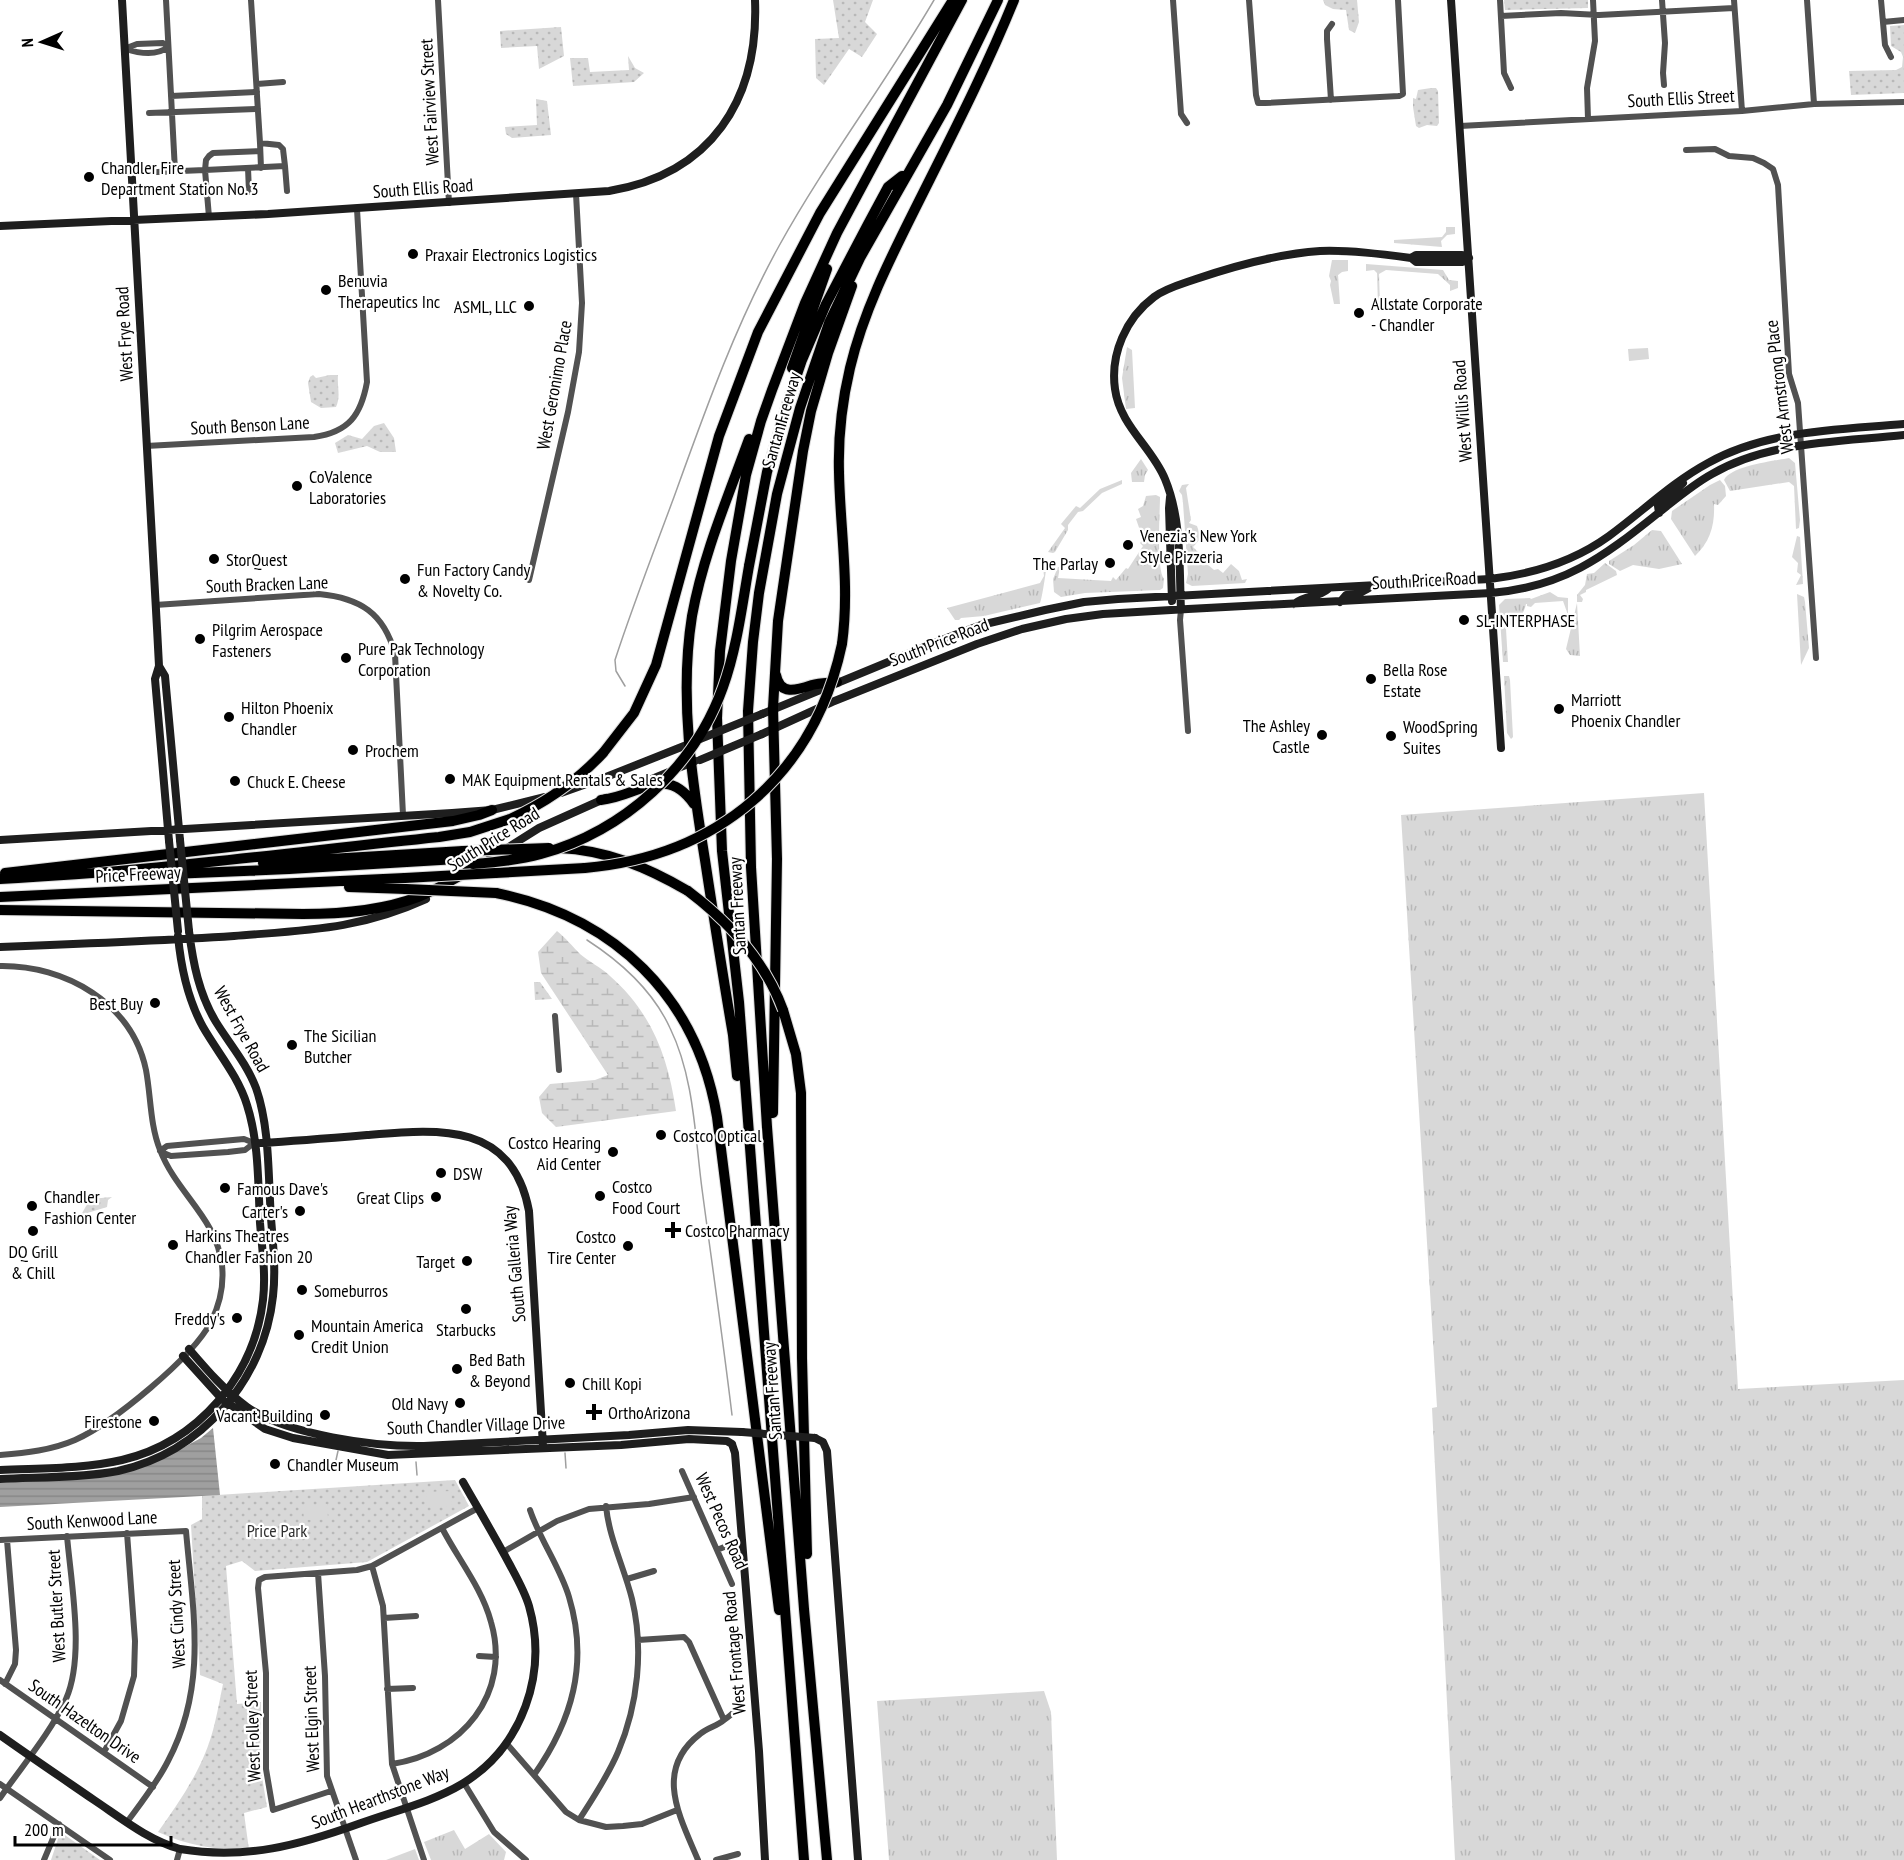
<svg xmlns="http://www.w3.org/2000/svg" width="1904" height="1860" font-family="'PT Sans Narrow',sans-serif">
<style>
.grass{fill:url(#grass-tufts)}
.wetland{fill:url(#wetland-marsh)}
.park{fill:url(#park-dots)}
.garden{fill:#d8d8d8}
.water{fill:url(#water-rules)}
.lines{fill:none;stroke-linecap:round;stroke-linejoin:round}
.stream{stroke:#9f9f9f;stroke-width:1.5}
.highway-casing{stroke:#dbdbdb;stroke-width:12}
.street{stroke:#515151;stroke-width:6}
.secondary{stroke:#1e1e1e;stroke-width:8}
.highway{stroke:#000;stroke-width:10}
.highway-bridge-casing{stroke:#dbdbdb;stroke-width:12;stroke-linecap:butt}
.secondary-bridge{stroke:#1e1e1e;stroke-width:8}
.highway-bridge{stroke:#000;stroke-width:10}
.poi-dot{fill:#000;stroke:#fff;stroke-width:2}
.labels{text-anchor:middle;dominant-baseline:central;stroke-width:4.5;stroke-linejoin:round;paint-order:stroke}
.street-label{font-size:18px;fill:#000;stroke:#fff}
.poi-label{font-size:18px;fill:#000;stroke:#fff;text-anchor:start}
.park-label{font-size:18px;fill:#2f2f2f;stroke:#fff}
</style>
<defs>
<pattern id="grass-tufts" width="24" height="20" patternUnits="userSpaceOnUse" patternTransform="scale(1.5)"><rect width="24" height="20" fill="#d8d8d8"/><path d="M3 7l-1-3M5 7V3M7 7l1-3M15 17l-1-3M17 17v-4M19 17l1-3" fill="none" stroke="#b8b8b8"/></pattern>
<pattern id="wetland-marsh" width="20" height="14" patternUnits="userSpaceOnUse" patternTransform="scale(1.5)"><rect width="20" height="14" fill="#d8d8d8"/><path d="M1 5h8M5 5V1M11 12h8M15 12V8" fill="none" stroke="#b8b8b8"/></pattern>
<pattern id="park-dots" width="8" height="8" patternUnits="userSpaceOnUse" patternTransform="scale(1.5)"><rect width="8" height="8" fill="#d8d8d8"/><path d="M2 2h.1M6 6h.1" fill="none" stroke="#b8b8b8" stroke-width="1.8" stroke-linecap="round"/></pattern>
<pattern id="water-rules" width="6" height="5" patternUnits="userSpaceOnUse" patternTransform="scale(1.5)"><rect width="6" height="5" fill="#9f9f9f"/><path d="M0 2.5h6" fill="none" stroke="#878787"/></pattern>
</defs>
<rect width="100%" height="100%" fill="#fff"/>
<!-- grass -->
<path class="grass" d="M1446 227H1455V234L1447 235 1441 241 1442 247 1394 243V240L1442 237 1446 232Z
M1332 260H1348V271L1342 272 1338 275 1340 304H1334L1330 285 1331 281 1329 276Z
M1366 264 1443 270 1449 280 1458 281V288L1450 291V285L1438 274 1386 270 1379 274 1380 305H1378L1377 273 1374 270 1366 271Z
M1127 347 1132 350 1135 408 1126 409 1122 378Z
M1789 458 1795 463 1800 520 1799 528 1796 529 1794 486 1789 482 1730 491 1724 480C1731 466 1773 461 1789 458Z
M1141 459 1148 470 1145 475 1144 482H1132L1131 473Z
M1122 480V484L1102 493 1083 511 1078 512 1068 525V530L1055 552 1053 553 1048 552 1065 528 1061 524 1076 506 1080 508 1100 489Z
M1720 480 1725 486 1726 496 1718 505 1714 504C1715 525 1710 542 1695 556L1671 519 1672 511 1710 485Z
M1189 484 1186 488 1191 520 1189 523 1197 526 1201 538 1193 547 1199 553V557L1214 570 1218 569 1223 573 1231 564 1239 571 1242 580 1247 579 1245 583 1192 586 1186 583 1188 574 1183 503 1182 495 1179 491 1182 485Z
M1156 495 1160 497C1160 513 1156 569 1164 579L1163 588 1160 590 1085 593 1061 597 1054 592 1053 579 1058 567H1060L1058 578 1111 581 1113 577 1116 580 1126 568 1128 569 1143 546 1140 543 1143 539 1136 519 1141 517 1138 509 1143 506 1146 496Z
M1652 530 1661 531 1682 564 1659 569 1633 565 1620 571 1609 564V561L1634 545Z
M1797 536 1800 537C1801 553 1802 568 1803 584L1796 585 1801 575 1797 572 1798 563 1792 557Z
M1042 560 1047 562C1047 565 1042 600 1040 603L984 616 961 618 959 620H955L947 608 1040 583 1044 576Z
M1605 563 1616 571 1617 575 1586 590V592L1580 595 1583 599 1582 602H1577V595L1585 585 1587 574 1594 573Z
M1550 592 1558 597 1568 598V615L1563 601 1535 603 1531 607 1527 606V604H1526C1524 615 1516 624 1504 627L1506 629 1508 662H1503L1499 605 1505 599 1530 598 1531 599Z
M1797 594 1804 597 1805 602 1809 648 1801 665Z
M1577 603 1580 656 1570 655 1566 649Z
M1504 676H1509L1510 680 1513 737 1511 739 1507 733Z
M1704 793 1738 1389 1904 1380V1860H1455L1432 1408 1437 1407 1401 815Z
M1044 1691 1051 1712 1057 1860H889L877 1701Z
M454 1830 465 1849 489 1834 506 1852 504 1860H431L424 1842Z
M415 1849 419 1860H386Z"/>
<!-- wetland -->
<path class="wetland" d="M557 931C566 938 572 946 580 954 589 962 601 967 610 976 652 1013 668 1057 676 1111L556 1127 542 1113 539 1097 550 1084 595 1080 608 1075 541 973 538 952Z"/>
<!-- park -->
<path class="park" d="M833 0H873L865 22 877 34 862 57 849 49 824 85 816 78 815 39 839 38Z
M1323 0H1357L1359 22 1355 33 1349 30 1346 10 1333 9 1325 5Z
M1504 0H1588V8L1505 10Z
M1904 25V93L1851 95 1849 71 1896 70 1902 67 1903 57 1901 52 1891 46 1890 26Z
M561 27 564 56 539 69 537 46 501 48 500 31Z
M628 56 635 68 644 73 634 82 573 86 570 58H588L590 72 629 70Z
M1431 88H1436L1438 91 1439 123 1437 126 1427 125 1419 128 1416 126 1413 107V98L1416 99 1418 90Z
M536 99 547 101 551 135 512 138 506 134 505 127 537 125Z
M313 375 316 378 330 375H338C337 388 341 396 336 407L321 408 311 402 308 383 310 377Z
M384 423 394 438 396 452H380L367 446 338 453 335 443 348 435 362 439 374 426Z
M534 982H540L552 999 535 1000Z
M112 1197 108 1200 107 1207 81 1215 90 1199Z
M455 1480 469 1506 367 1562 255 1571 242 1561 226 1566 237 1704 261 1702 260 1765 267 1807 244 1813 249 1850C217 1850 188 1846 158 1832 175 1808 192 1784 204 1756 214 1734 218 1708 223 1684L200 1675 191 1525 202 1519V1496Z
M62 1833 100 1860H51L59 1836Z"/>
<!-- garden -->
<path class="garden" d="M1648 348 1649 359 1629 361 1628 349Z
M451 1491 452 1506 427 1507 426 1492Z
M327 1504 328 1519 304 1520 303 1506Z"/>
<!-- water -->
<path class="water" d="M213 1428 220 1495 0 1507V1483L96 1477 175 1452 201 1438Z"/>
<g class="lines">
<!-- stream -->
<path class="stream" d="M625 686 616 671 615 660C633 605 654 551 674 497 705 411 735 326 779 246 826 161 885 84 934 0
M587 940C621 962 653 991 670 1028 694 1077 695 1136 702 1189 712 1264 723 1340 732 1415
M565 1453 566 1468
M416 1462 417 1475
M334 1469 338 1451"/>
<!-- highway casing -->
<g class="highway-casing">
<path id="highway" d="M792 368 827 269
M749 566 767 472 788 401 802 360 826 304 868 224 888 187 902 176
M842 644C850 586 840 529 839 472 838 437 842 402 850 368 864 309 892 255 919 201 952 135 986 69 1014 0
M776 675C780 696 797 690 812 685 820 683 829 683 837 682
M603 753 634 713 656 665 719 436 758 332 820 213 953 0
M601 800C640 796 665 763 694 804
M559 848C606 850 647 867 688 891
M263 863 463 851
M5 873 453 821 479 815 492 810
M495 873 585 868
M146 875 289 869 474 858
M0 879C147 872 293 852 439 837L470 832 510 819
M349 887 406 889
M496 893C614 917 697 996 717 1117L779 1610
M0 897 405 878
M0 910 303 914C342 914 381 911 418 897 441 888 462 874 484 862
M783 1010 796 1054 801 1093 802 1358 807 1554
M737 1076 733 1035C723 977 714 919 705 860 692 780 679 697 692 616 703 555 728 497 749 439
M773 1113 777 859 773 708 778 621 803 451 811 411 828 353 852 286
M804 1860 739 1002 722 851 717 718 720 651 731 561 746 475 761 421 772 390 805 303 837 233 962 0
M827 1860 804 1609 767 1127 751 867 748 711 753 642 759 593 777 494 800 408 829 323 860 258 947 105 998 0"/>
</g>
<!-- street -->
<path class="street" d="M166 0 175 171
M251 0 260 143
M438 0 449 203
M1173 0 1181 114 1187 123
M1249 0 1256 95 1258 103H1265L1399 96 1403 94 1398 0
M1500 0 1504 73 1511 88
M1662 0 1665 43 1663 73 1664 85
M1734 0 1742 111
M1807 0 1814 104
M1881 0 1885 45 1891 57
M1501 16 1561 13 1599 15 1734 8
M1883 22 1904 20
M124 49 137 44 163 43 168 47
M125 49C138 53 157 56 168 47
M257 84 283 82
M171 96 257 92
M1331 100 1327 39V31L1332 24
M149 113 258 109
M1588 119 1587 88 1595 41 1593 0
M1460 126 1742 111 1814 104 1904 102
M1686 150 1715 149 1729 156 1753 158 1764 163 1773 169 1778 185 1789 374 1798 403 1816 658
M260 151 213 153 209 156 206 160 205 170 285 166 283 149 279 145 260 143 261 168
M285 166 287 191
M248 168 249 192
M157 172 205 170 209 217
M146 446 314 437C349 432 361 415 367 382L357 209
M529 580 568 412 579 352 582 303 576 194
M155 605 319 594C360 598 384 613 395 654L403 815
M1181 610 1180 620 1188 731
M0 966C65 965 132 1003 146 1070 151 1097 150 1125 160 1150 177 1194 216 1217 222 1265 224 1284 220 1304 211 1322 192 1358 113 1423 75 1440 52 1450 26 1453 0 1455
M555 1016 559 1070
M160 1151 167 1146 244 1139 254 1143
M161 1152 171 1156 228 1152 245 1150 254 1143
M682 1471 732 1584
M530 1510C540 1540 560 1567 569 1597 589 1663 572 1721 534 1775
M0 1540 186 1531C193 1612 208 1685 168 1761 157 1783 141 1803 127 1822
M717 1550 729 1545
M503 1552 557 1521 589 1509 649 1504 694 1497
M372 1566 383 1606 392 1764 424 1860
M318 1573 325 1676 327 1776 356 1860
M627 1579 654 1571
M384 1618 416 1616
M638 1640 684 1637 689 1642 724 1720
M479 1656 496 1657
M0 1680 153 1787
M5 1684 15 1664 16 1650 7 1540
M387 1689 413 1688
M507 1744 566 1812 579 1820 606 1827 623 1826 642 1824 677 1810
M104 1752 121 1721 134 1676 135 1641 127 1533
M392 1764C461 1754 512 1694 491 1622 482 1588 458 1559 442 1528
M464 1783 494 1832 526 1860
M0 1784 110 1860
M331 1791 273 1810 266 1769V1673L258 1588 259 1580 265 1577 357 1570 372 1566 478 1508
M0 1798C22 1766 50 1734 66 1699 85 1656 71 1583 67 1536
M579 1820C593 1798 608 1776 618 1752 638 1705 644 1649 632 1599 624 1567 609 1538 606 1506
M44 1860 59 1824
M177 1860 180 1849
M698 1860C680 1817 653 1770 700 1734 707 1728 717 1726 724 1720 729 1717 734 1712 738 1708
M716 1860 738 1854"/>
<!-- secondary -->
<path class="secondary" d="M122 0 157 628 159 666 165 676 180 840
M1451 0 1501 748
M0 226 268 214 609 191C711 174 759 100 755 0
M1411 258 1416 255H1462L1469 258
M1170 497 1169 508 1172 601
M1659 513 1658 506 1683 483
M1340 602 1346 595 1358 594 1369 588
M1294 604C1306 594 1318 598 1328 589
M1181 610C1179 566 1182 520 1165 479 1152 447 1120 426 1115 389 1110 354 1126 318 1154 297 1166 288 1182 284 1196 279 1237 265 1277 254 1320 251 1350 250 1381 254 1411 258L1416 262H1462L1469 258
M159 666 155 679 169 841
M762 714 939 641 981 625 1045 610 1084 602 1118 599 1490 579C1533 574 1573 562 1609 536 1642 512 1671 483 1708 463 1767 430 1838 430 1904 424
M762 734 832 702 977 644 1022 629 1066 619 1103 614 1188 609 1491 593C1563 587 1602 558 1657 514 1675 500 1692 485 1712 474 1769 441 1840 442 1904 435
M640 784 695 761
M561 793 606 777 694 742
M0 840 452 813 492 810 545 797
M485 862 539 828 606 798
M0 947C78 944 156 941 234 936 306 930 358 930 426 899
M261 1143C296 1141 332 1138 367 1135 438 1129 512 1121 529 1211L543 1446
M189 1349C207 1370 225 1391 247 1407 287 1435 376 1447 424 1446L629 1435 688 1430 742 1432
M183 1356 221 1398 265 1429 293 1438 388 1455 621 1445 689 1439 727 1441 732 1444
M815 1438 823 1442 827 1451 858 1860
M732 1444 735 1453 759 1751 765 1860
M0 1470C40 1468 83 1469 122 1460 198 1442 254 1376 263 1300 266 1274 262 1248 260 1223 258 1184 259 1142 247 1105 238 1076 218 1053 203 1027 187 998 181 968 178 936
M0 1479C36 1477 83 1478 118 1471 202 1452 264 1380 273 1296 276 1270 273 1244 271 1218 268 1176 270 1128 256 1088 247 1064 229 1043 216 1022 199 994 193 963 189 931
M0 1735C31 1757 62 1778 94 1800 121 1818 148 1840 180 1849 246 1860 300 1845 361 1823 394 1811 432 1802 462 1784 523 1747 548 1673 529 1606 525 1592 517 1578 510 1565 495 1537 479 1510 463 1482"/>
<!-- highway -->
<use href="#highway" class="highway"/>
<!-- highway-bridge casing -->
<g class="highway-bridge-casing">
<path id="highway-bridge" d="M510 819C545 803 576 782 603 753
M463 851 549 848
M473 864C496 862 519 860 541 854 624 831 694 768 723 687 737 648 742 606 749 566
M585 868C717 856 814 776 842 644
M405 878 495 873
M406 889 496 893
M688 891C729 922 765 961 783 1010"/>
</g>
<!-- secondary-bridge -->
<path class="secondary-bridge" d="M700 739 762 714
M700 760 762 734
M180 840 189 931
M169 841 178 931
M742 1432 815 1438"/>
<!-- highway-bridge -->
<use href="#highway-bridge" class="highway-bridge"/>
</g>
<!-- markers -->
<g class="poi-dot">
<circle cx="89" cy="177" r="6"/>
<circle cx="413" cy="254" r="6"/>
<circle cx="326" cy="290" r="6"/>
<circle cx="529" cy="306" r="6"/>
<circle cx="1359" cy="313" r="6"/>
<circle cx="297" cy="486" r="6"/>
<circle cx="1128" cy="545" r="6"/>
<circle cx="214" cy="559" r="6"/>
<circle cx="1110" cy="563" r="6"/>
<circle cx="405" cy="579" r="6"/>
<circle cx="1464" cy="620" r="6"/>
<circle cx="200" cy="639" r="6"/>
<circle cx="346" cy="658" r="6"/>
<circle cx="1371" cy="679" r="6"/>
<circle cx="1559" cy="709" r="6"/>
<circle cx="229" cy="717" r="6"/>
<circle cx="1322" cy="735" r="6"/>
<circle cx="1391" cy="736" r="6"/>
<circle cx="353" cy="750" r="6"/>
<circle cx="450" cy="779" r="6"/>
<circle cx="235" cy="781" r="6"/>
<circle cx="155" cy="1003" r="6"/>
<circle cx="292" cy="1045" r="6"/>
<circle cx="661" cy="1135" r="6"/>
<circle cx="613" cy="1152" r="6"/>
<circle cx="441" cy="1173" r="6"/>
<circle cx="225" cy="1188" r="6"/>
<circle cx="600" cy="1196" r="6"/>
<circle cx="436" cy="1197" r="6"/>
<circle cx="32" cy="1206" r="6"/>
<circle cx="300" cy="1211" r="6"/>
<path d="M670 1221h6v6h6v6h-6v6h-6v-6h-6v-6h6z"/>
<circle cx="33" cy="1231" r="6"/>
<circle cx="173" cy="1245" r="6"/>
<circle cx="628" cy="1246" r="6"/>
<circle cx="467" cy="1261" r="6"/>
<circle cx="302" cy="1290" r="6"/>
<circle cx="466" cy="1309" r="6"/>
<circle cx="237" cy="1318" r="6"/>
<circle cx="299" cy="1335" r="6"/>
<circle cx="457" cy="1369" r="6"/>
<circle cx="570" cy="1383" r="6"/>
<circle cx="460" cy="1403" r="6"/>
<path d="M591 1403h6v6h6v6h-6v6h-6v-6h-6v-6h6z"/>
<circle cx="325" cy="1415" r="6"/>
<circle cx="154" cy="1421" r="6"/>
<circle cx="275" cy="1464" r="6"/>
</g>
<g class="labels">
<!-- street labels -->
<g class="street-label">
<text transform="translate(1681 98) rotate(-3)">South Ellis Street</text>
<text transform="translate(429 102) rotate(-93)">West Fairview Street</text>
<text transform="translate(423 188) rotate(-4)">South Ellis Road</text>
<text transform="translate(124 334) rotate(-93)">West Frye Road</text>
<text transform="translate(554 385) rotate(-80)">West Geronimo Place</text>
<text transform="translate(1779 387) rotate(-97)">West Armstrong Place</text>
<text transform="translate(1462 411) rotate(-94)">West Willis Road</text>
<text transform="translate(781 420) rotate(-74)">Santan Freeway</text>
<text transform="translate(250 425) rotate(-3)">South Benson Lane</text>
<text transform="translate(1424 580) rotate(-3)">South Price Road</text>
<text transform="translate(267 584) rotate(-2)">South Bracken Lane</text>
<text transform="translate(939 642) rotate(-21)">South Price Road</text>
<text transform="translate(493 839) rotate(-32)">South Price Road</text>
<text transform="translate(138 874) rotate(-3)">Price Freeway</text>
<text transform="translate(737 906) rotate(-93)">Santan Freeway</text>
<text transform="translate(242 1029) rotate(61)">West Frye Road</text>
<text transform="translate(514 1264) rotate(-95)">South Galleria Way</text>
<text transform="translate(772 1391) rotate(-94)">Santan Freeway</text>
<text transform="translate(476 1425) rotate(-2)">South Chandler Village Drive</text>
<text transform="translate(92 1520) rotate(-3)">South Kenwood Lane</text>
<text transform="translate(722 1521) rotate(66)">West Pecos Road</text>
<text transform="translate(56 1606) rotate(-93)">West Butler Street</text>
<text transform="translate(176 1614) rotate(-93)">West Cindy Street</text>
<text transform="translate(734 1653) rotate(-95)">West Frontage Road</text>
<text transform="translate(311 1719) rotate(-92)">West Elgin Street</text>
<text transform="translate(85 1721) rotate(35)">South Hazelton Drive</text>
<text transform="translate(252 1726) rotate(-92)">West Folley Street</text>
<text transform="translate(380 1797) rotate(-21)">South Hearthstone Way</text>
</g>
<!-- poi labels -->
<g class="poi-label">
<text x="101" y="167">Chandler Fire<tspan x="101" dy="21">Department Station No. 3</tspan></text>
<text x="425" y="254">Praxair Electronics Logistics</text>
<text x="338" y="280">Benuvia<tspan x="338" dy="21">Therapeutics Inc</tspan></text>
<text x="1371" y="303">Allstate Corporate<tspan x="1371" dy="21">- Chandler</tspan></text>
<text x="517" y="306" text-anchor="end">ASML, LLC</text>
<text x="309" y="476">CoValence<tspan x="309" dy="21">Laboratories</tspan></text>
<text x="1140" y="535">Venezia's New York<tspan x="1140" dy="21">Style Pizzeria</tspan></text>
<text x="226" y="559">StorQuest</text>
<text x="1098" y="563" text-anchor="end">The Parlay</text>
<text x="417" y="569">Fun Factory Candy<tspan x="417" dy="21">&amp; Novelty Co.</tspan></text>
<text x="1476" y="620">SL-INTERPHASE</text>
<text x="212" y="629">Pilgrim Aerospace<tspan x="212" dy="21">Fasteners</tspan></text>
<text x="358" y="648">Pure Pak Technology<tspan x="358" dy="21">Corporation</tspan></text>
<text x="1383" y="669">Bella Rose<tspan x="1383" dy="21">Estate</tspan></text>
<text x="1571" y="699">Marriott<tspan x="1571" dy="21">Phoenix Chandler</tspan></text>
<text x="241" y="707">Hilton Phoenix<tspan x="241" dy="21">Chandler</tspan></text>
<text x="1310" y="725" text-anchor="end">The Ashley<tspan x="1310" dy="21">Castle</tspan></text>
<text x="1403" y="726">WoodSpring<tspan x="1403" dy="21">Suites</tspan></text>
<text x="365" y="750">Prochem</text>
<text x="462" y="779">MAK Equipment Rentals &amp; Sales</text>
<text x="247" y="781">Chuck E. Cheese</text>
<text x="143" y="1003" text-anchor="end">Best Buy</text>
<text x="304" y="1035">The Sicilian<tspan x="304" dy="21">Butcher</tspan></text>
<text x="673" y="1135">Costco Optical</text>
<text x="601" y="1142" text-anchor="end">Costco Hearing<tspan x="601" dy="21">Aid Center</tspan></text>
<text x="453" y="1173">DSW</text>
<text x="612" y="1186">Costco<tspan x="612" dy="21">Food Court</tspan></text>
<text x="237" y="1188">Famous Dave's</text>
<text x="44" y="1196">Chandler<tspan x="44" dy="21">Fashion Center</tspan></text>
<text x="424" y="1197" text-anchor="end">Great Clips</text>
<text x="288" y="1211" text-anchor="end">Carter's</text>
<text x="685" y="1230">Costco Pharmacy</text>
<text x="185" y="1235">Harkins Theatres<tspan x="185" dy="21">Chandler Fashion 20</tspan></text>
<text x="616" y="1236" text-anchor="end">Costco<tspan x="616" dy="21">Tire Center</tspan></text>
<text x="33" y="1251" text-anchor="middle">DQ Grill<tspan x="33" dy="21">&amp; Chill</tspan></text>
<text x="455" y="1261" text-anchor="end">Target</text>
<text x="314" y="1290">Someburros</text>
<text x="225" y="1318" text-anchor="end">Freddy's</text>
<text x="311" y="1325">Mountain America<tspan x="311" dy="21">Credit Union</tspan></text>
<text x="466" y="1329" text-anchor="middle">Starbucks</text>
<text x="469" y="1359">Bed Bath<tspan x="469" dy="21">&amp; Beyond</tspan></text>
<text x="582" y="1383">Chill Kopi</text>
<text x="448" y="1403" text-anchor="end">Old Navy</text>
<text x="608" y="1412">OrthoArizona</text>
<text x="313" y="1415" text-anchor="end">Vacant Building</text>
<text x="142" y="1421" text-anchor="end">Firestone</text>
<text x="287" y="1464">Chandler Museum</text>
</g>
<!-- park labels -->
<g class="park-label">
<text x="277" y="1530">Price Park</text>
</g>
</g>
<!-- north arrow -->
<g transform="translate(42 42) rotate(267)" stroke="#ffffff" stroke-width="4.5" paint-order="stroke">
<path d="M0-4.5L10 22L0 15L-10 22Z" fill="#000000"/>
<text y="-9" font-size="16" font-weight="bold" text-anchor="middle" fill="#000000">N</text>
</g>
<!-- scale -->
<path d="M15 1836v9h156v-9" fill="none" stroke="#000000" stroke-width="3"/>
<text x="24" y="1836" font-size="18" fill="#000000" stroke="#ffffff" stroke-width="4.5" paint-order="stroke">200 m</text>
</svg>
